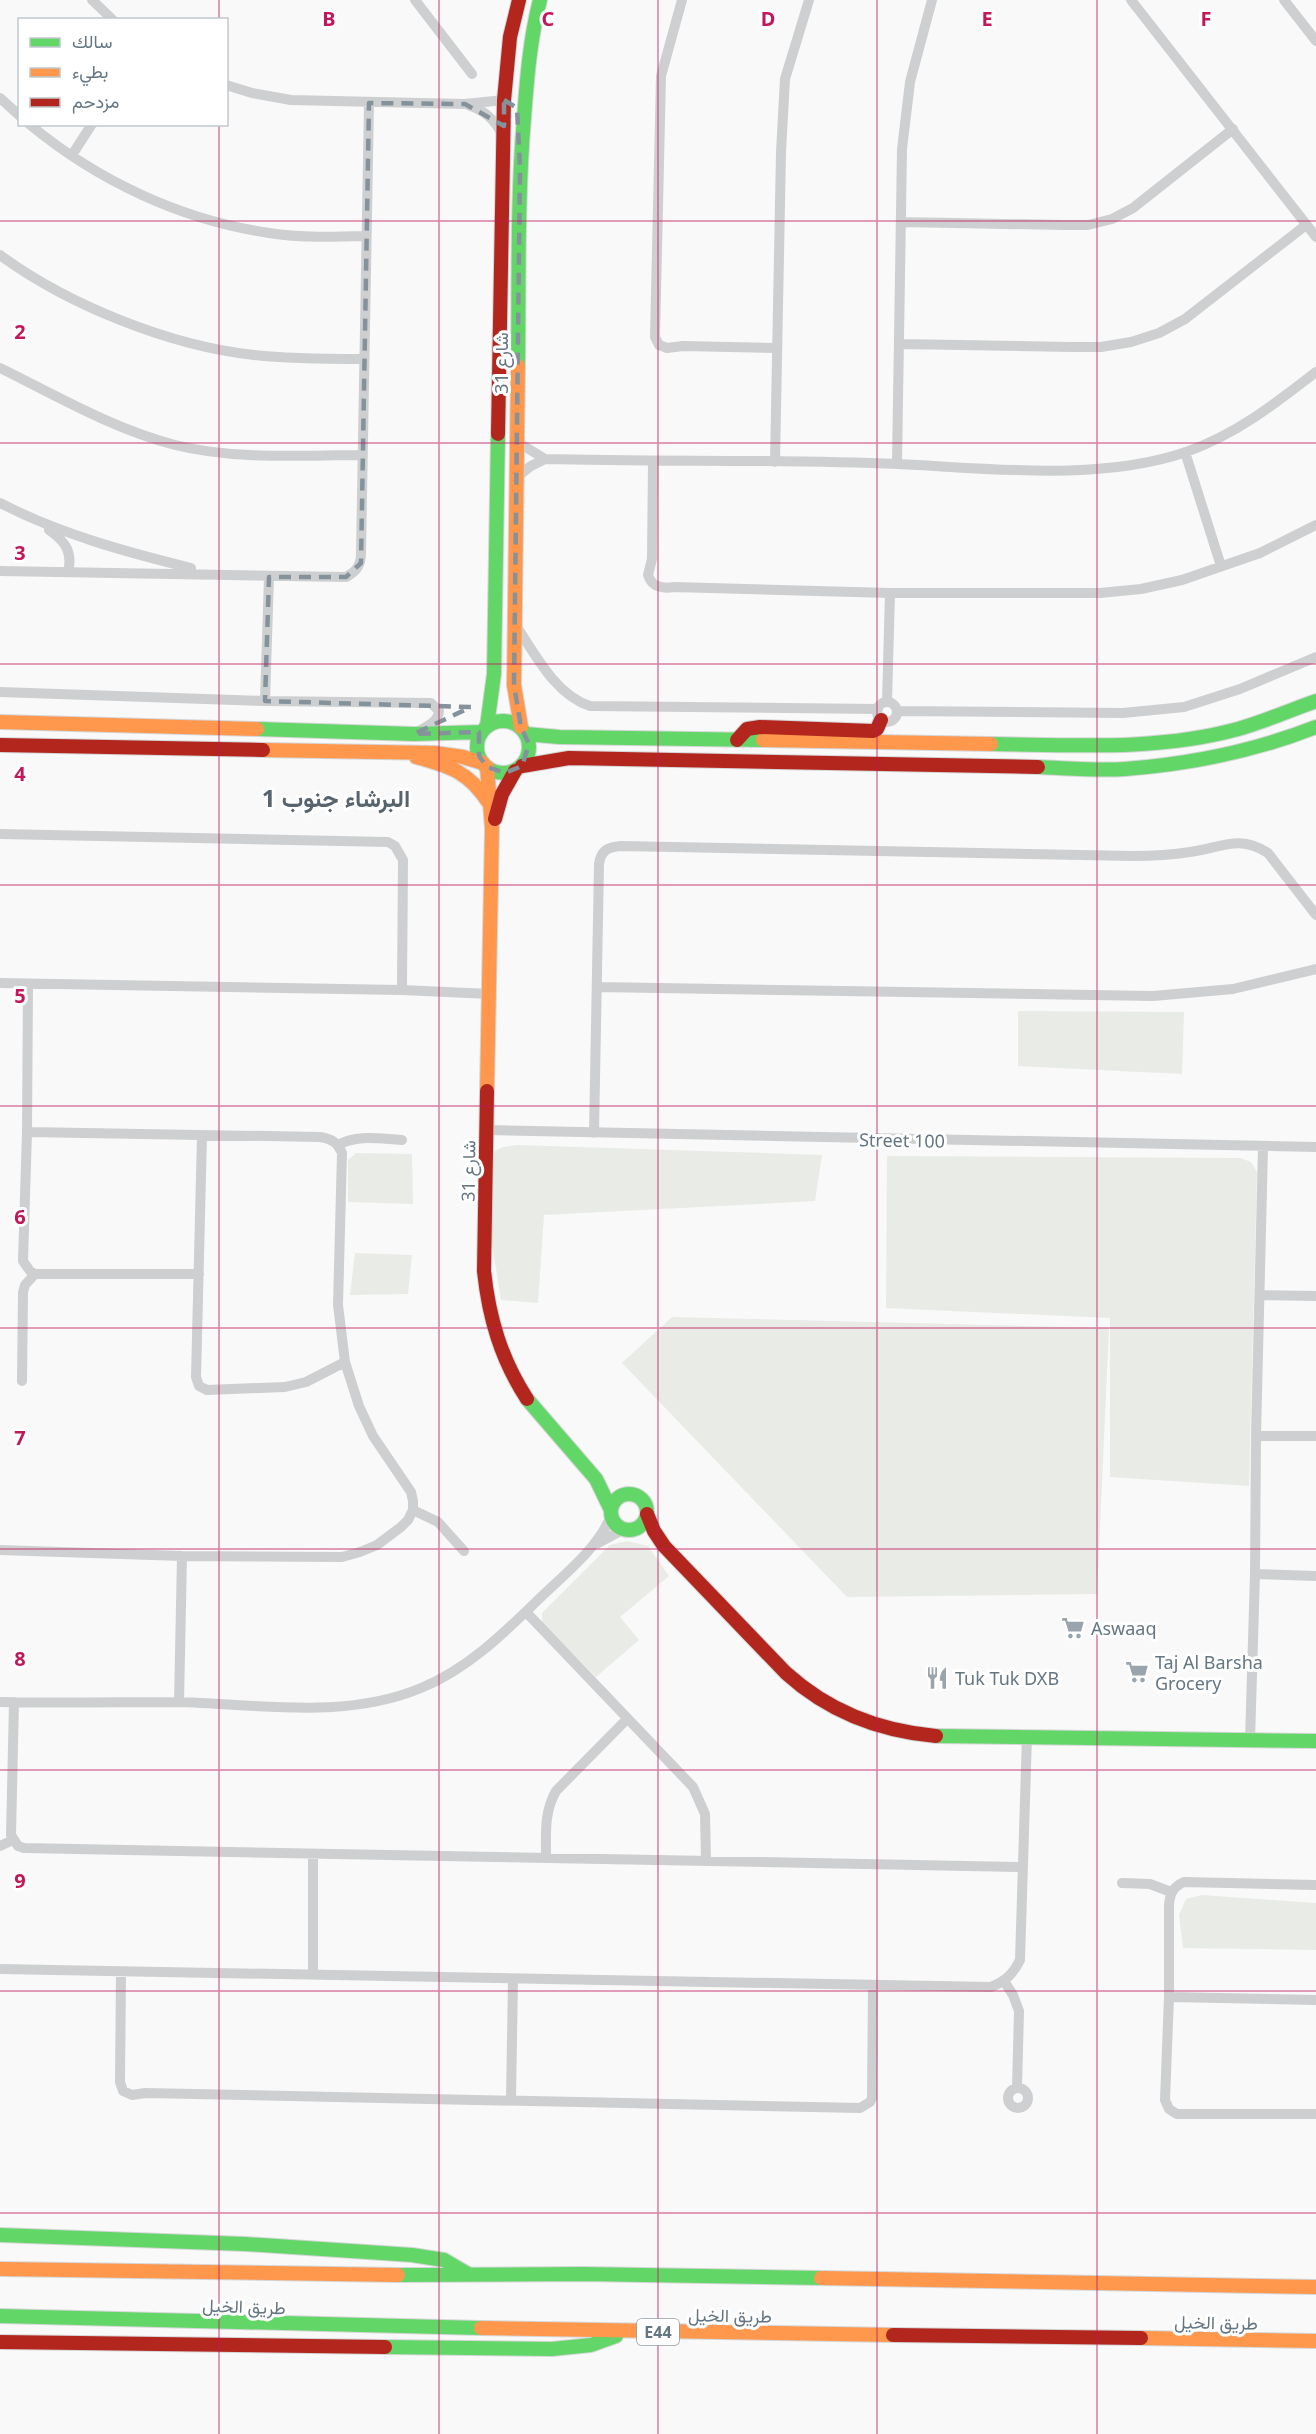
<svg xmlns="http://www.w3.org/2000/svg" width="1316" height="2434" font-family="'Noto Sans',Vazirmatn,sans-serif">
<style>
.green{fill:#e8ebe6}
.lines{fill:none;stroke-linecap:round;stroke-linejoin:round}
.fast-casing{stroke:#d5d6d7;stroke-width:16}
.slow-casing{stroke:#d5d6d7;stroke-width:16}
.jam-casing{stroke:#d5d6d7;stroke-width:16}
.street{stroke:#cecfd0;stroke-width:10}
.fast{stroke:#63d668;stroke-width:14}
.slow{stroke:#ff974d;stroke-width:14}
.jam{stroke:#b3261e;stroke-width:14}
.marked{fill:none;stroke:#84929c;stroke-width:4.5;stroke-dasharray:12 8;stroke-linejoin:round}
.grid{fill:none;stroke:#c2185b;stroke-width:1.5;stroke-opacity:0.55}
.labels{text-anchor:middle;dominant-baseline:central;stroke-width:6;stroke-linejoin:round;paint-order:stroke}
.shield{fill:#fff;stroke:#939fa8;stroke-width:1.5}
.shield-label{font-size:16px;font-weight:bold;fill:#657683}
.street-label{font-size:18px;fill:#657683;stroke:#fff}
.poi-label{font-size:18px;fill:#657683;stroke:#fff;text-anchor:start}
.district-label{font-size:24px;font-weight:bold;fill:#57646e;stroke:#fff}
.grid-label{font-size:20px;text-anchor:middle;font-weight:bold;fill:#c2185b;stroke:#fff;stroke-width:6;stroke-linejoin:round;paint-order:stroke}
</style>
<rect width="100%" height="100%" fill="#f9f9f9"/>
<!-- green -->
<path class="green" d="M1018 1011 1184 1012 1182 1074 1018 1066Z
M516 1145 822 1155 815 1201 544 1215 538 1303 501 1300 492 1244 493 1152 503 1147Z
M356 1153 412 1154 413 1204 348 1202V1160Z
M887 1156 1240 1158 1251 1162 1257 1172 1249 1486 1110 1477V1318L886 1308Z
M355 1253 412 1255 408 1294 350 1295Z
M672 1317 1109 1328 1097 1594 847 1597 622 1363Z
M627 1541 648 1546 669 1576 620 1617 639 1640 596 1677 542 1623V1613L610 1545Z
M1202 1895 1316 1903V1950L1183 1948 1179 1915 1186 1899Z"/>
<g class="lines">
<!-- fast casing -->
<g class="fast-casing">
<path id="fast" d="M518 366C519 284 517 201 524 118 527 78 530 39 540 0
M477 747a26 26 0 1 1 52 0a26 26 0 1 1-52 0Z
M487 726 494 674 498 434
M257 729 414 734 481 732
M526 734 559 737 763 740
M991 744C1073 745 1158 751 1238 729 1264 722 1290 710 1316 701
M1038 767C1066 768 1096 771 1125 769 1190 764 1255 751 1316 727
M527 1399 596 1479 611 1510
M611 1512a18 18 0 1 1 36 0a18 18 0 1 1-36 0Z
M936 1736 1316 1741
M0 2235 245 2244 412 2255 444 2260 468 2274
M398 2275 583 2274 821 2278
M0 2316 481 2328
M385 2347 552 2349 591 2345 616 2336"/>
</g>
<!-- slow casing -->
<g class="slow-casing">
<path id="slow" d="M518 366 514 685 521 727
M0 722 257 729
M763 740 991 744
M263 750 435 753 463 757 483 763
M416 757C450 766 469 772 489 803
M487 767 492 828 487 1091
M0 2269 398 2275
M821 2278 1316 2287
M481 2328 893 2335
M1141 2338 1316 2341"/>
</g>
<!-- jam casing -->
<g class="jam-casing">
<path id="jam" d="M498 434 504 100 510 37 519 0
M737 740 747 729 760 727 873 731 877 729 881 720
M0 745 263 750
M522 766 569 758 1038 767
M495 819 502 794 515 771
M487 1091 484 1271C489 1318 501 1359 527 1399
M647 1514 654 1531 664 1546 786 1673C829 1712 879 1731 936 1736
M893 2335 1141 2338
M0 2342 385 2347"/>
</g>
<!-- street -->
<path class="street" d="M92 0 113 20
M415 0 472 74
M682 0 661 76 655 337 659 345 667 348 683 346 777 348
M1131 0 1316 237
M1284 0 1316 41
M226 85 252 93 291 100 465 104 504 100
M0 98 20 116
M468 105C484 110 495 119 502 135
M29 124C98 181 181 220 269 233 301 238 334 237 366 236
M72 155 92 124
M901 222 1064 225H1088L1112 219 1133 208 1233 129
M0 255C68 305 170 346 254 355 290 359 327 359 363 359
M900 344 1072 347H1101L1131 342 1159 333 1185 319 1306 225
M0 368C57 396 113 429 175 445 235 460 301 455 362 455
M519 443 545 459
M1185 452 1221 566
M653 462 652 559 648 575C652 587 662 589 674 587L890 593H1100L1141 589 1182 580 1260 553 1316 525
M775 462 781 152 785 79 809 0
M897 464 902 149 910 82 932 0
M518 476 531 466 545 459C662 462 780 459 898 464 988 468 1099 482 1186 452 1235 435 1275 404 1316 372
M0 503C60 534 126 552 191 568
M49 530C65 541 73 552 68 572
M0 571 346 577C357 571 361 565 361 553L369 103
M517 627C536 656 556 695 590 706L878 709
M0 692 265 701 431 703 439 711C438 723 425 727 416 733
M265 701 269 577
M877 712a10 10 0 1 1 20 0a10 10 0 1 1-20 0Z
M887 702 890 593
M898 711 1123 713 1184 707 1240 689 1316 657
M0 834 388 842 395 846 403 860 402 990
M0 983 402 990 490 994
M28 984 27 1132 23 1261 30 1271 35 1274H199
M597 987 1153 996 1233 989 1316 969
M487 1130 1316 1147
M594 1133 599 864C601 850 608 847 621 846L1133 856C1152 856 1171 855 1190 852 1221 848 1239 834 1268 853L1316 915
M202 1136 196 1377 199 1386 207 1390 285 1387 306 1382 345 1362
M338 1145C358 1134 380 1139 402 1140
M1260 1295 1316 1296
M22 1381 23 1292 25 1285 35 1274
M1256 1436H1316
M413 1510 438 1522 464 1551
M598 1543 624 1529
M0 1550 182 1556 342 1557 360 1552 377 1545 401 1527 408 1520 413 1510V1501L411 1492 373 1436 359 1406 345 1362 338 1305 342 1153C337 1142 332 1139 320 1137L27 1132
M1255 1574 1316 1576
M526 1612 693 1787 705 1814 706 1861
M0 1702C59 1703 119 1702 178 1702 258 1704 345 1720 421 1688 468 1669 505 1632 540 1598 566 1573 597 1549 611 1516
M14 1702 11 1835 18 1846 24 1848 1022 1867
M179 1702 182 1556
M1250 1740 1255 1574 1256 1436 1263 1147
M0 1846 13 1840
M546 1857C546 1833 544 1812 556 1791L626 1720
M1122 1883 1150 1884 1171 1892
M1316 1885 1184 1882C1173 1887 1170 1893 1169 1905V1997L1165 2100 1169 2109 1177 2114H1316
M0 1969 991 1987C1006 1981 1013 1974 1020 1960L1027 1736
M121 1972 120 2082 123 2091 132 2095 145 2093 860 2108 870 2102 872 2098 873 1986
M313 1974V1855
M1004 1981 1013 1995 1019 2011 1017 2088
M1169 1997 1316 2000
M1008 2098a10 10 0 1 1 20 0a10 10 0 1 1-20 0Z
M511 2099 513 1979"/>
<!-- fast -->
<use href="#fast" class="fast"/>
<!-- slow -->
<use href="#slow" class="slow"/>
<!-- jam -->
<use href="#jam" class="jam"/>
</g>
<!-- marked area -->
<path class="marked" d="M504 100 517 108 520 167 514 685 521 727 529 744 522 766 505 773 487 767 479 756V732L414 734 471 707 265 701 269 577H346L361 563 369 103 465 104 504 126Z"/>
<!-- grid -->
<path class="grid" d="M219 0V20M439 0V2434M658 0V2434M877 0V2434M1097 0V2434M219 124V2434M0 221H1316M0 443H1316M0 664H1316M0 885H1316M0 1106H1316M0 1328H1316M0 1549H1316M0 1770H1316M0 1991H1316M0 2213H1316"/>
<!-- icons -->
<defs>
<g id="supermarket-bare" transform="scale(1.8)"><path d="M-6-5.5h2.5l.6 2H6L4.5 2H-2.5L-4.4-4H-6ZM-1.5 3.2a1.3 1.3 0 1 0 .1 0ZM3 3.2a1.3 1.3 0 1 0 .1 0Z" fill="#99a4ac" stroke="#fff" stroke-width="2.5" paint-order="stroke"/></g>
<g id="restaurant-bare" transform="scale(1.8)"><path d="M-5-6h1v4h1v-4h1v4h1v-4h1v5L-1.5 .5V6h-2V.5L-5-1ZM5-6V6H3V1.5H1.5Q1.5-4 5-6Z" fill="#99a4ac" stroke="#fff" stroke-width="2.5" paint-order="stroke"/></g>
</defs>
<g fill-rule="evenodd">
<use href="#supermarket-bare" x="1073" y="1628"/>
<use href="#supermarket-bare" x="1137" y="1672"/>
<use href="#restaurant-bare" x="937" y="1678"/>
</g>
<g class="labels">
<!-- shield labels -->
<rect class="shield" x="637" y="2319" width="42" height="26" rx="4.5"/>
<g class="shield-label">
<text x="658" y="2332">E44</text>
</g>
<!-- street labels -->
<g class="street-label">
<text transform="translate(501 363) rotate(-90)">شارع 31</text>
<text transform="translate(902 1140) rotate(1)">Street 100</text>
<text transform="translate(468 1171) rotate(-89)">شارع 31</text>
<text transform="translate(244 2306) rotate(2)">طريق الخيل</text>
<text transform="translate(730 2315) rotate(1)">طريق الخيل</text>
<text transform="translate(1216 2322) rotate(1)">طريق الخيل</text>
</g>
<!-- poi labels -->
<g class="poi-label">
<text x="1091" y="1628">Aswaaq</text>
<text x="1155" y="1662">Taj Al Barsha<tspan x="1155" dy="21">Grocery</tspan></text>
<text x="955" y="1678">Tuk Tuk DXB</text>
</g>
<!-- district labels -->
<g class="district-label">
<text x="336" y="797">البرشاء جنوب 1</text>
</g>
</g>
<g class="grid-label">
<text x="329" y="26">B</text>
<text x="548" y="26">C</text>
<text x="768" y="26">D</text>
<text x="987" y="26">E</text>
<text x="1206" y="26">F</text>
<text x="20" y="339">2</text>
<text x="20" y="560">3</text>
<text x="20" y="781">4</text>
<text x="20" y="1003">5</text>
<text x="20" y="1224">6</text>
<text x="20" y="1445">7</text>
<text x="20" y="1666">8</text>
<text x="20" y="1888">9</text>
</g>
<!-- legend -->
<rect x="18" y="18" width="210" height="108" fill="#ffffff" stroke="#c1c8cd" stroke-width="1.5"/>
<rect x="30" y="38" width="30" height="9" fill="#63d668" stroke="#c1c8cd" stroke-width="1.5"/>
<text x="72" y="48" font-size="18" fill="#657683">سالك</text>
<rect x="30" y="68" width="30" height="9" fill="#ff974d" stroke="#c1c8cd" stroke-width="1.5"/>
<text x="72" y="78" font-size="18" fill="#657683">بطيء</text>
<rect x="30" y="98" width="30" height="9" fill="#b3261e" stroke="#c1c8cd" stroke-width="1.5"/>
<text x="72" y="108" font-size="18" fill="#657683">مزدحم</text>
</svg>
